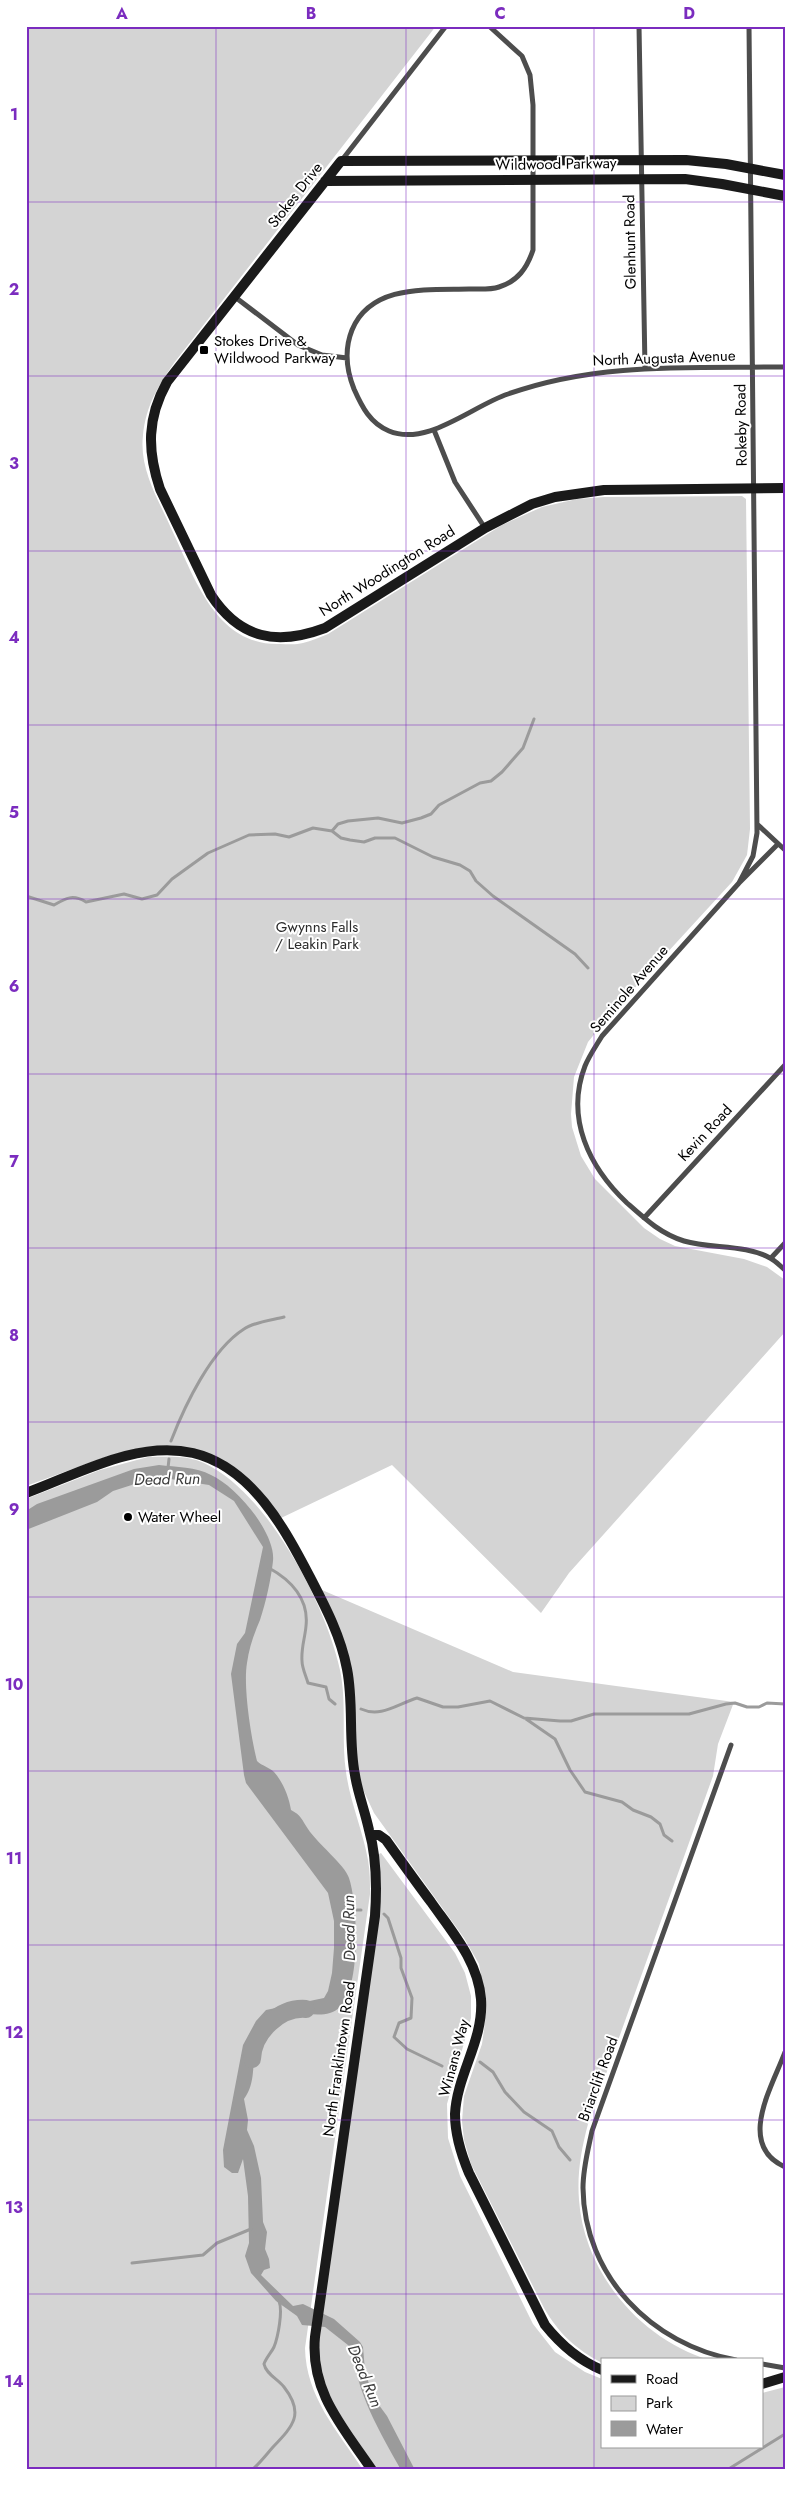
<svg xmlns="http://www.w3.org/2000/svg" width="811" height="2496" font-family="Jost,sans-serif">
<style>
.park{fill:#d4d4d4}
.water{fill:#9b9b9b}
.lines{fill:none;stroke-linecap:round;stroke-linejoin:round}
.stream{stroke:#9b9b9b;stroke-width:3}
.river{stroke:#9b9b9b;stroke-width:18}
.street{stroke:#4d4d4d;stroke-width:5}
.secondary{stroke:#1a1a1a;stroke-width:10}
.grid{fill:none;stroke:#7b2cbf;stroke-width:1;stroke-opacity:0.55}
.poi-dot{fill:#000;stroke:#fff;stroke-width:2}
.labels{text-anchor:middle;dominant-baseline:central;stroke-width:4;stroke-linejoin:round;paint-order:stroke}
.street-label{font-size:15px;fill:#000;stroke:#fff}
.poi-label{font-size:15px;fill:#000;stroke:#fff;text-anchor:start}
.park-label{font-size:15px;fill:#2b2b2b;stroke:#fff}
.water-label{font-size:16px;font-style:italic;fill:#3c3c3c;stroke:#fff}
.neatline{fill:none;stroke:#7b2cbf;stroke-width:2}
.grid-label{font-size:16px;text-anchor:middle;font-weight:bold;fill:#7b2cbf}
</style>
<rect width="100%" height="100%" fill="#fff"/>
<!-- park -->
<path class="park" d="M26 26H436L174 363C158 386 146 406 143 435 139 469 158 499 171 528 194 576 215 646 280 644 288 644 296 645 303 643 311 641 320 637 328 634L502 525 542 507 577 499 604 497 742 496 746 499 750 829 747 855 732 882 609 1016 588 1042 574 1077 571 1114 572 1127 581 1156 595 1179 644 1228 660 1239 675 1246 744 1259 767 1267 785 1280V1332L569 1573 541 1613 392 1465 281 1518 263 1495 195 1449 170 1445 140 1448 108 1456 26 1486Z
M148 1457C167 1457 187 1455 204 1463 267 1492 326 1604 340 1670 347 1703 341 1738 346 1772 350 1802 363 1831 368 1860 370 1871 370 1883 370 1894L305 2348C306 2397 337 2430 363 2470H26V1499L100 1470Z
M322 1590 513 1672 734 1702 718 1744 713 1776 588 2124C581 2150 577 2174 579 2200 584 2273 641 2340 710 2360H602V2363C576 2349 559 2334 544 2308L471 2164 464 2140 462 2121 464 2096 482 2044 485 2023 486 2004 479 1964 464 1938 374 1813 360 1783 356 1754 354 1694Z
M381 1853 455 1953 465 1973 471 1996V2018L447 2104 448 2138 460 2176 533 2324 555 2352 585 2372 602 2379V2447H762V2393L785 2387V2470H377L335 2407 322 2382 319 2346 377 1855Z"/>
<!-- water -->
<path class="water" d="M159 1465C176 1467 196 1467 211 1475 236 1486 276 1533 273 1561 271 1579 266 1602 260 1620 254 1634 249 1648 247 1663 243 1686 251 1737 257 1761 262 1766 269 1767 274 1772 283 1782 289 1797 291 1810 301 1815 302 1820 308 1829 317 1843 345 1865 349 1878 358 1905 361 1986 340 2007 321 2026 287 2000 265 2024 246 2046 261 2077 244 2099L248 2120 247 2130 254 2146 261 2178 263 2222 267 2232 265 2249 269 2259 270 2268 264 2270 261 2275 293 2306 303 2304 334 2319 360 2342 363 2347 365 2371 373 2397 387 2416 415 2470H401C380 2432 356 2393 353 2349L325 2327 302 2325 297 2316 276 2301 251 2273 245 2256 249 2243 248 2196 243 2159 238 2173H232L224 2167 223 2150 243 2045 256 2021 266 2010 324 1998 328 1991 332 1973 334 1948V1921L328 1893 246 1783 244 1775 231 1674 237 1644 245 1633 263 1547 234 1501 209 1485 164 1478 141 1482 113 1491 97 1502 26 1530V1511L37 1504 134 1469Z"/>
<g class="lines">
<!-- stream -->
<path class="stream" d="M332 831 338 824 348 821 378 818 402 823 421 818 431 814 439 805 480 783 491 781 502 772 523 748 534 719
M26 896 54 905C66 898 73 894 86 902L124 894 142 899 157 895 172 879 208 853 249 835 275 834 289 837 313 828 332 831 341 838 350 840 364 842 375 838H395L433 857 460 865 470 871 476 881 493 896 575 954 588 968
M171 1441C185 1405 211 1350 244 1329 254 1322 272 1320 284 1317
M168 1468 169 1459
M269 1568C291 1580 309 1599 306 1626 305 1638 301 1648 302 1661 302 1668 306 1676 308 1683L326 1687 329 1699 335 1704
M361 1709C381 1718 397 1704 417 1698L443 1707H458L490 1701 524 1718 560 1721H571L594 1714H689L726 1704 735 1703 747 1707H759L767 1703 785 1704
M526 1719 555 1739 570 1770 585 1792 622 1802 633 1810 651 1817 660 1824 664 1835 672 1841
M352 1910H361
M384 1914 388 1918 401 1958V1968L412 1998 411 2018 399 2023 394 2037 407 2049 442 2066
M480 2062 493 2072 505 2092 524 2112 552 2131 559 2147 570 2160
M132 2263 203 2255 217 2243 251 2229
M252 2470C260 2463 266 2455 273 2447 293 2426 305 2414 284 2387 278 2379 266 2374 264 2364 266 2358 271 2353 274 2347 278 2337 283 2311 279 2301
M727 2470 785 2434"/>
<!-- river -->
<path class="river" d="M252 2059C253 2032 280 2007 306 2009"/>
<!-- street -->
<path class="street" d="M489 26 522 56 530 75 533 105V250C527 268 518 281 499 287 490 290 479 289 469 289 428 290 371 284 352 330 344 350 346 369 354 389 362 407 370 423 389 431 427 447 472 406 508 394 597 362 691 368 785 367
M639 26 645 368
M342 160 446 26
M235 297 298 345 322 355 347 358
M434 430 455 482 485 528
M757 824 785 850
M778 844 739 883 602 1036C596 1046 589 1056 585 1066 565 1118 589 1167 627 1203 645 1219 661 1234 684 1241 711 1249 745 1244 770 1258 776 1261 780 1266 785 1270
M739 883 753 856 757 833 749 26
M644 1218 785 1065
M771 1258 785 1243
M731 1745 592 2131C588 2150 583 2168 583 2188 584 2276 652 2345 736 2360
M785 2052C772 2087 736 2145 785 2167
M762 2364 785 2368"/>
<!-- secondary -->
<path class="secondary" d="M785 175 726 164 686 160 341 161 167 382C147 418 147 450 160 489L211 595C240 639 277 646 325 628L485 528 532 504 555 497 604 490 785 488
M325 181 685 179 722 184 785 196
M26 1493C78 1474 137 1440 193 1453 252 1467 285 1529 311 1579 326 1608 341 1637 347 1669 354 1704 348 1740 355 1775 358 1794 365 1811 369 1830 377 1858 377 1887 375 1916L315 2337C310 2392 343 2427 372 2470
M371 1835H379L386 1840C401 1861 416 1882 431 1902 452 1932 478 1961 481 1999 484 2040 457 2074 455 2114 455 2135 461 2154 469 2173L545 2325C561 2345 578 2360 602 2370
M762 2384 785 2377"/>
</g>
<!-- grid -->
<path class="grid" d="M216 26V2470M406 26V2470M594 26V2470M26 202H785M26 376H785M26 551H785M26 725H785M26 899H785M26 1074H785M26 1248H785M26 1422H785M26 1597H785M26 1771H785M26 1945H785M26 2120H785M26 2294H785"/>
<!-- markers -->
<g class="poi-dot">
<rect x="199" y="345" width="10" height="10" rx="2.5"/>
<circle cx="128" cy="1517" r="5"/>
</g>
<g class="labels">
<!-- street labels -->
<g class="street-label">
<text transform="translate(556 164) rotate(-1)">Wildwood Parkway</text>
<text transform="translate(295 195) rotate(-52)">Stokes Drive</text>
<text transform="translate(630 242) rotate(-91)">Glenhunt Road</text>
<text transform="translate(664 358) rotate(-2)">North Augusta Avenue</text>
<text transform="translate(741 425) rotate(-91)">Rokeby Road</text>
<text transform="translate(387 571) rotate(-32)">North Woodington Road</text>
<text transform="translate(629 989) rotate(-49)">Seminole Avenue</text>
<text transform="translate(705 1133) rotate(-47)">Kevin Road</text>
<text transform="translate(454 2058) rotate(-75)">Winans Way</text>
<text transform="translate(339 2059) rotate(-82)">North Franklintown Road</text>
<text transform="translate(598 2079) rotate(-70)">Briarclift Road</text>
</g>
<!-- poi labels -->
<g class="poi-label">
<text x="214" y="341">Stokes Drive &amp;<tspan x="214" dy="17">Wildwood Parkway</tspan></text>
<text x="138" y="1517">Water Wheel</text>
</g>
<!-- park labels -->
<g class="park-label">
<text x="317" y="927">Gwynns Falls<tspan x="317" dy="17">/ Leakin Park</tspan></text>
</g>
<!-- water labels -->
<g class="water-label">
<text transform="translate(167 1479) rotate(-1)">Dead Run</text>
<text transform="translate(349 1928) rotate(-91)">Dead Run</text>
<text transform="translate(365 2376) rotate(68)">Dead Run</text>
</g>
</g>
<!-- border -->
<rect width="811" height="2496" fill="none" stroke="#ffffff" stroke-width="55"/>
<!-- legend -->
<rect x="601" y="2358" width="162" height="90" fill="#ffffff" stroke="#999999"/>
<rect x="611" y="2375" width="25" height="8" fill="#1a1a1a" stroke="#999999"/>
<text x="646" y="2384" font-size="15" fill="#000000">Road</text>
<rect x="611" y="2396" width="25" height="15" fill="#d4d4d4" stroke="#999999"/>
<text x="646" y="2408" font-size="15" fill="#000000">Park</text>
<rect x="611" y="2421" width="25" height="15" fill="#9b9b9b" stroke="#999999"/>
<text x="646" y="2434" font-size="15" fill="#000000">Water</text>
<rect x="28" y="28" width="756" height="2440" class="neatline"/>
<g class="grid-label">
<text x="122" y="19">A</text>
<text x="311" y="19">B</text>
<text x="500" y="19">C</text>
<text x="689" y="19">D</text>
<text x="14" y="120">1</text>
<text x="14" y="295">2</text>
<text x="14" y="469">3</text>
<text x="14" y="643">4</text>
<text x="14" y="818">5</text>
<text x="14" y="992">6</text>
<text x="14" y="1167">7</text>
<text x="14" y="1341">8</text>
<text x="14" y="1515">9</text>
<text x="14" y="1690">10</text>
<text x="14" y="1864">11</text>
<text x="14" y="2038">12</text>
<text x="14" y="2213">13</text>
<text x="14" y="2387">14</text>
</g>
</svg>
